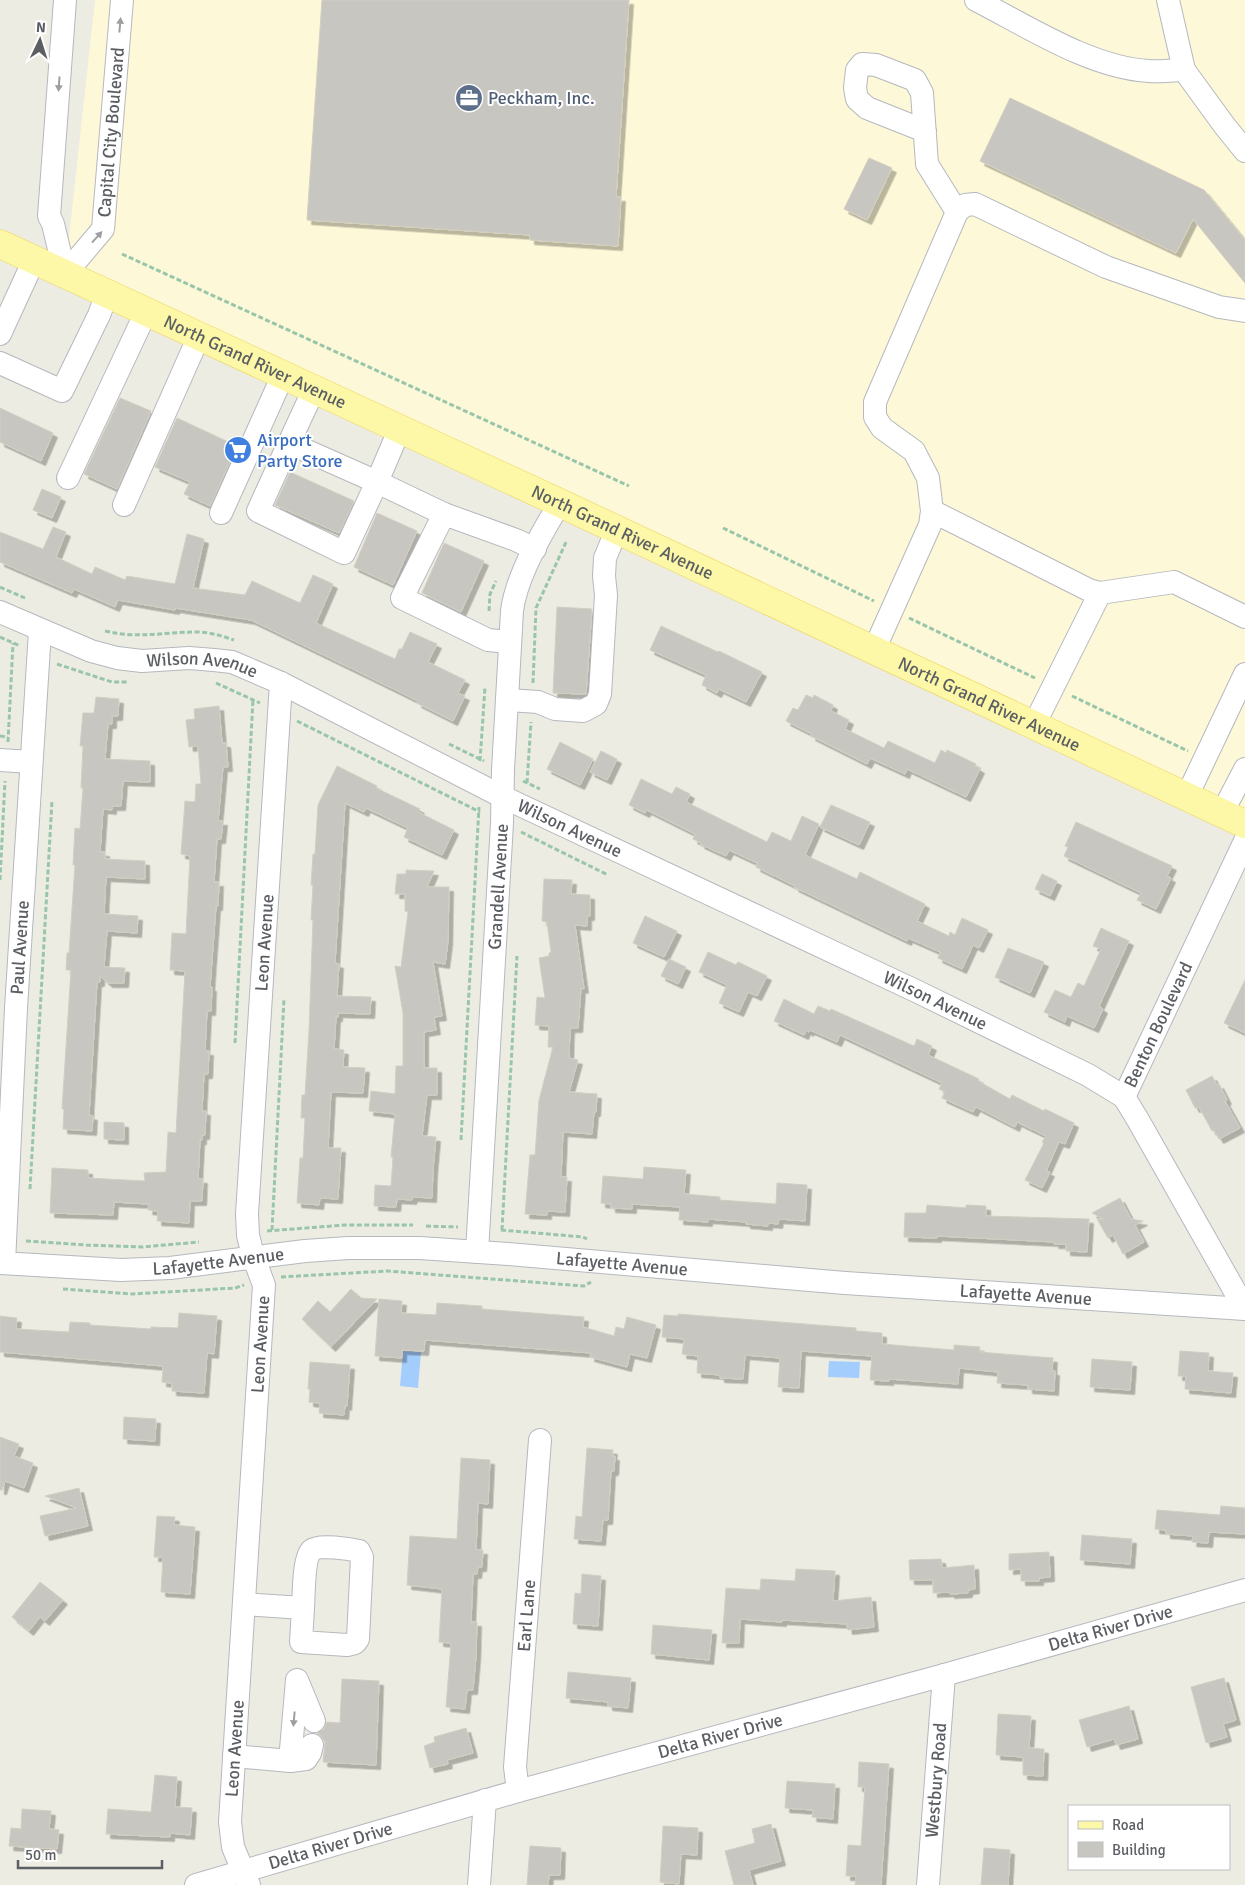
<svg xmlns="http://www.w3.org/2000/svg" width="1245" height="1885" font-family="Signika,sans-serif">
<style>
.commercial{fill:#fdf8d8}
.water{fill:#a3cdfd}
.building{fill:#c8c6c0;stroke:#d2cec1;filter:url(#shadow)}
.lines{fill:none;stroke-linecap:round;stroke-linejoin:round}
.minor-casing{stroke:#b5b8bd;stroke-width:24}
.major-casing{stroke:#edd35b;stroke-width:29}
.path{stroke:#99c5aa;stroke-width:3;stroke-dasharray:5 2.5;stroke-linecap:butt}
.minor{stroke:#fff;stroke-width:22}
.major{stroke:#fdf8a8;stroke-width:28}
.oneway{fill:#9d9ea1}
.labels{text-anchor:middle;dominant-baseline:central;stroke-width:4;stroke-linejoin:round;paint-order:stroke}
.service-label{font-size:18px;fill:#4e5e75;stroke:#fff;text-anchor:start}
.street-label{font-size:18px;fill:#5b5e63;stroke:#fff}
.shop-label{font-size:18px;fill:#366cbe;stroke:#fff;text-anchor:start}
</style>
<defs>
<filter id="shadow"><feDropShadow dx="4.5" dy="4.5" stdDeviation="0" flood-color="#0004"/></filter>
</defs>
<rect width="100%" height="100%" fill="#edece3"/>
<!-- commercial -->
<path class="commercial" d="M95 0H1245V816L65 274Z"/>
<!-- water -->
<path class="water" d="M403 1351 421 1352 418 1388 400 1386Z
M829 1361 860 1362 859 1378 828 1377Z"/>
<!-- building -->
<path class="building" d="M322 0H629L616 197H621L618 246 530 240V235L307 220Z
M1010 98 1204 190 1245 240V283L1193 219 1176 253 980 161Z
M869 158 892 168 867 220 844 209Z
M120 398 151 411 117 489 84 474Z
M0 408 53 433 41 461 0 442Z
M177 418 237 446 210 506 184 494 190 482 155 467Z
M290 472 354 501 339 533 275 505Z
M42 489 61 497 52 518 33 510Z
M377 513 417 531 393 585 354 567Z
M53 527 66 532 56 557 92 574 95 567 125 580 127 576 175 584 187 534 204 539 193 588 245 595 252 581 300 603 313 575 333 584 316 623 395 659 399 649H402L410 632 437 644 428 662 465 680 458 693 465 696 453 721 417 703 418 701 365 675 251 620 175 608V610L118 600 115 607 74 589 72 593 0 562V532L43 549Z
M444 543 484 561 461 612 422 593Z
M557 607 592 609 586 694 553 693Z
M661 626 718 652 719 651 762 672 746 702 719 689 717 693 702 685 706 675 650 650Z
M806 695 813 698 814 695 833 705 831 711 849 720 845 729 884 748 888 741 935 763 941 750 946 753 947 750 976 764 975 766 980 769 966 797 907 769 905 774 870 758 867 764 811 736 812 734 786 721 793 708 798 710Z
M96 697 119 699 118 716H112V724H108L105 759 150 761V782L123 781 121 806H112V810L103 809 100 852H105V859L145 861V879L106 877 104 914 138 916 137 933 107 931 104 967 125 968 124 983H108L100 976V982H97L89 1115 93 1116 92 1131 63 1129 64 1109H62L71 970H66L67 953H69L75 865H73L75 828 80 829 83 788H81L83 746H80L83 713H94Z
M219 706 222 743H226L228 767H223L218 821H223L221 839H217L214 882H219L218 906H216L210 987H212L211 1011H207L205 1051H209L208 1074H204L202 1111H206L205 1135H202V1140H200L198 1179H203L202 1201H190L189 1223 157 1221 158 1211 148 1210 149 1204 114 1202 113 1215 50 1213 52 1168 88 1170V1178L145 1181 144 1173 166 1172 168 1132 176 1133 185 971 170 970 172 933 186 934 190 856 181 854 185 801 195 802 196 784H201L198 746 189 747 186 720 195 719 194 709Z
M560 742 593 759 580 785 547 769Z
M601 751 617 759 607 780 590 772Z
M337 766 377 786 376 788 420 809 418 812 454 830 442 855 404 837 408 828 366 808 364 812 345 803 335 963 339 964 337 996 371 997 370 1014 338 1013V1017H336L334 1049 344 1050 343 1067 365 1068 363 1093 331 1092 328 1148H341L338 1199 320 1198 319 1205 297 1203 300 1158H303L305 1118H301L302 1095H305L309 1031 313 920H311L313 885H311L313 854H315L318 805Z
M641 779 672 794 676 787 690 794 686 802 688 803 767 842 772 832 791 841 802 816 819 824 805 855 857 879 860 872 925 904 917 921 949 936 950 932 955 935 962 918 988 930 979 948 973 945 962 969 938 958 940 952 908 938 907 941 794 887 795 886 756 867 757 863 729 850 726 856 700 844 701 843 693 839 695 834 647 810 645 813 629 805Z
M831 805 870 822 859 845 820 827Z
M1076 822 1172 866 1167 876 1171 878 1156 909 1137 900 1141 893 1064 856 1068 847 1065 846Z
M406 870 434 871 427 887H449L448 941 445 964 433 962 442 1016 434 1017 436 1030 424 1032V1068H437V1095H427L422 1136 436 1137 433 1169 432 1198 413 1197 412 1200 397 1199 396 1207 374 1206 375 1185 391 1186 393 1157H391L395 1114 369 1111 371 1091 395 1094 396 1066H403V1013L395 966 401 967 408 912 405 911V894H395L397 874H406Z
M1042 874 1057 881 1050 896 1035 889Z
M544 879 572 880 571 894 590 895V916H587V926L575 925 584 989 581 988 578 1028H570L569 1058 578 1060 569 1092 597 1094 596 1112H594L592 1134 563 1132 561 1177H567L565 1212 547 1211V1215L525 1214 530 1155H535L539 1100 553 1047H548L549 1026 535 1025 537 997 545 998 539 958 549 956V953L551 952 547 922 542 921Z
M645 916 677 931 664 957 633 943Z
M1101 928 1129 941 1099 1006 1103 1009 1094 1028 1067 1016 1065 1022 1044 1012 1055 990 1071 997 1078 983 1084 986 1101 949 1093 946Z
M1008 948 1044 962 1030 993 995 977Z
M708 952 736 965 738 962 767 976 757 996 748 992 739 1012 719 1003 727 985 699 972Z
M669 959 686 967 678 984 661 976Z
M1245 980V1033L1224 1023Z
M784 999 814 1014 818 1006 830 1011 831 1009 914 1046 917 1039 932 1046 928 1055 979 1079 978 1081 1010 1099 1012 1095 1044 1111 1045 1109 1074 1123 1065 1144 1059 1142 1046 1171 1050 1172 1042 1188 1025 1180 1044 1143 1042 1142 1046 1136 1017 1122 1015 1127 976 1107 973 1112 942 1098 945 1092 939 1089 942 1083 840 1035 837 1042 810 1030 809 1032 806 1030 804 1035 774 1021Z
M1212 1076 1217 1085 1219 1084 1227 1100 1225 1101 1240 1128 1219 1139 1214 1130 1212 1131 1199 1107 1195 1108 1186 1090Z
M104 1122 124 1123V1140L104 1139Z
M644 1167 686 1170 684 1194 720 1197V1200L776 1204 777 1183 807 1185 805 1221 779 1219 778 1224 768 1223V1226L746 1224V1222L708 1219V1222L679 1220 680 1207 632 1204V1209L611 1208V1204L601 1203 603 1176 643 1179Z
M1120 1198 1131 1219 1143 1221 1135 1225 1144 1242 1123 1254 1113 1235 1108 1238 1097 1219H1104L1092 1213Z
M927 1205 966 1208V1205L986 1206V1216L1089 1219 1087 1252 1066 1251V1244H1054L1055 1242 937 1236V1238L904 1237 905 1213H926Z
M351 1289 361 1298 377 1299 331 1347 302 1319 318 1301 330 1312Z
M379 1299 402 1301 401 1313 436 1315 437 1303 482 1306V1309L584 1317 583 1327 614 1336 616 1327 624 1329 627 1317 656 1325 647 1358 630 1354 627 1367 590 1357 591 1353 425 1340 424 1351 402 1350V1358L375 1356Z
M179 1313 217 1316 214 1354 207 1353 204 1393 172 1391V1383L162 1382 163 1366 0 1352V1316L17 1318 16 1329 69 1332 70 1322 90 1323V1325L151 1329V1327L178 1328Z
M678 1314 856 1328V1331L882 1333V1344L954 1350V1345L980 1347 979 1352 1053 1358 1052 1371H1055L1054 1391 1028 1389V1385L997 1383 998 1372 959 1368 958 1384 889 1379V1381L870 1380 872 1356 801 1351 799 1388 778 1387 780 1358 745 1355 743 1379 720 1378V1375L697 1373 698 1356 682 1354 684 1339 662 1337 664 1315 678 1316Z
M1180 1351 1209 1353 1208 1371 1233 1373 1231 1393 1185 1389 1186 1376H1178Z
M1092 1359 1132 1362 1130 1390 1090 1387Z
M310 1362 350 1365 347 1406 345 1405 344 1415 319 1413 320 1403 309 1402 310 1389H308Z
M124 1417 156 1419 155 1441 123 1439Z
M0 1437 19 1444 14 1456 33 1463 24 1488 5 1481 2 1490H0Z
M587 1448 613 1450 612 1456H615L614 1471H611L608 1520H603L601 1541 574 1539 576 1516 582 1517Z
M461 1458 490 1460 488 1504 478 1503 476 1550H483L482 1567H478L477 1574H473L471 1622H477L476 1656 473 1690H467L465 1709 446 1707 451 1643 439 1642 442 1589 407 1585 410 1536 457 1539Z
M79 1488 88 1526 45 1536 40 1516 77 1508 45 1496Z
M1221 1506 1245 1508V1534L1209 1532 1208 1543 1192 1542 1193 1536 1166 1534V1530L1155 1529 1157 1510 1220 1515Z
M157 1516 175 1517 174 1525 195 1527 190 1594 161 1592 163 1557H154Z
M1082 1535 1132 1539 1130 1564 1080 1560Z
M1049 1552 1050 1577 1039 1578V1581H1021V1569L1009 1570V1554Z
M941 1559 942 1568 974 1565 975 1589 968 1590V1593L950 1594V1592L933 1593V1580H910L909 1560Z
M796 1569 835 1571 833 1601 871 1597 874 1627 848 1630 847 1624 782 1620V1622L740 1619 739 1643H722L726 1588 760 1590 761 1579 795 1581Z
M582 1574 601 1576 598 1626 573 1624 575 1593 581 1594Z
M40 1582 63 1600 45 1621 40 1617 29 1631 12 1617Z
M653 1625 712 1630 709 1660 651 1654Z
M568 1672 631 1678 628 1708 608 1706V1702L566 1698Z
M1224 1678 1236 1720 1223 1724 1227 1737 1206 1743 1191 1687Z
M342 1679 379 1681 376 1765 323 1762 325 1742 321 1736 317 1733 324 1729 327 1722 340 1723Z
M1129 1706 1138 1739 1116 1745 1114 1739 1087 1747 1079 1720Z
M998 1714 1031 1716 1029 1748 1044 1749 1043 1776 1023 1775V1757L996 1755Z
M466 1728 473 1753 447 1760 448 1764 430 1768 424 1746 435 1742 434 1737Z
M859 1762 889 1764 881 1885H855L856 1876H846L848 1845 861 1846 865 1787H858Z
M155 1775 177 1777 175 1807 192 1808 190 1835 170 1833V1837L106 1834 108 1809 151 1812Z
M787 1781 835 1784 833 1819 812 1817 813 1810 785 1808Z
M22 1809 51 1811 49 1829 59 1830 57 1849 9 1846 11 1828 21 1829Z
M771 1824 781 1861 749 1870 753 1885H734L725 1851 755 1843 752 1829Z
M663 1826 698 1828 697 1855 681 1854 679 1884 660 1882Z
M530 1846 561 1848 560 1875H549L548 1885H527Z
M984 1848 1010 1850 1008 1885H981Z"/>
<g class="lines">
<!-- minor casing -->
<g class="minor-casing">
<g id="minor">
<path d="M976 0C1027 26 1091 68 1149 71 1160 72 1172 70 1184 70"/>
<path d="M1168 0 1184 70 1224 125 1245 151"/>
<path d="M925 131 867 108 857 99 855 88 857 70 862 64 876 65 915 80 922 93 927 164 957 212"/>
<path id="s1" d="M65 274 103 229 122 0"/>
<path d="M65 274 53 224 49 216 65 0"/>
<path d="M0 334 34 260"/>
<path d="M0 363 62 391 99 315 107 294"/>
<path d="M400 428 377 482 444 514"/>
<path d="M289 443 258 511 344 553 377 482 289 443 314 389"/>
<path d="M68 478 146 312"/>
<path d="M124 505 199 336"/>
<path d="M932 511 1089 590 1100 593 1174 582 1245 617"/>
<path d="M221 513 283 375"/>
<path id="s2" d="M0 612 91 651 117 658 142 661 189 658 214 660 232 662 281 683 503 797 916 991 1088 1075 1124 1097 1138 1120 1245 1309"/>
<path d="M509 642 488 640 402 598 444 514 516 540 535 549"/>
<path d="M874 650 930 525 932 511 928 478 914 451 882 428 875 417V402L957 212 965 205 975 204 1106 267 1219 307 1245 311"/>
<path d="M507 700 538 702 555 709 583 711 596 704 600 694 606 595 604 576 605 558 617 529"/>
<path d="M1034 725 1100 593"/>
<path d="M0 760 31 762"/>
<path d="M1187 796 1245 674"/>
<path d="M1222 813 1245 769"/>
<path id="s3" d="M1124 1097 1245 841"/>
<path id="s4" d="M477 1252 502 823 503 770 512 611C516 577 542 532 560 503"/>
<path id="s5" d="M0 1263 121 1270 170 1268 305 1251 348 1248H420L508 1254 845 1283 1245 1309"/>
<path id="s6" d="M4 1263 16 1008 40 631"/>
<path d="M244 1604 303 1608C304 1596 303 1558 312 1550 319 1544 350 1549 359 1551L362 1557 358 1639 355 1643 347 1645 301 1642 303 1608"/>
<path d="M234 1756 290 1761 306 1759 310 1753 312 1745"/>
<path d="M290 1761 297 1680 314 1721"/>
<path id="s7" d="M518 1791 515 1767 540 1440"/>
<path id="s8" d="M196 1885 518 1791 944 1675 1245 1590"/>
<path id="s9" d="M249 1885 233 1847 230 1822 264 1285 253 1256 248 1235 247 1214 281 683"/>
<path d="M479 1885 485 1800"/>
<path id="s10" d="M928 1885 944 1675"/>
</g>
</g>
<!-- major casing -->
<g class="major-casing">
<g id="major">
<path id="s11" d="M0 244 560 503 1245 824"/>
</g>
</g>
<!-- path -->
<path class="path" d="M122 254 629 486
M723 528 874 601
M0 587 25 598
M489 611 490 594 496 581
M909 618 1035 678
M105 631C140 639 163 632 197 632 210 632 222 636 234 640
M0 637 20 646
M57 664 112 682H128
M216 683 260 703
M533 683 536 608 567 540
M1072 696 1188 751
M297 721 480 812
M0 736 8 737
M8 742 13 643
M449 744 484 761
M480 761 485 687
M523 781 540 789
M527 783 531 722
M521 832 608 875
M0 880 5 781
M235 1043 253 699
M461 1140 479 807
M30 1189 52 801
M426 1226 458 1227
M272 1230 284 999
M501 1230 583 1237 587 1239
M502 1230 517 956
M267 1231 345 1225H413
M26 1241 86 1245 142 1247 199 1242
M281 1277 387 1271 584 1286 591 1282
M63 1289 132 1294 235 1288 244 1285"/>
<!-- minor -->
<use href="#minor" class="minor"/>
<!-- major -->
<use href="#major" class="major"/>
</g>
<!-- one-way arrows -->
<defs><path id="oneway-solid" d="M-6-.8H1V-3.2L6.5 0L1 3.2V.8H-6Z" transform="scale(1.25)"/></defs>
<g class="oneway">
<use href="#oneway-solid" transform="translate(120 25) rotate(-85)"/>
<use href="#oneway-solid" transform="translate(59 84) rotate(94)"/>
<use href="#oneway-solid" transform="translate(97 237) rotate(-48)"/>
<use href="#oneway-solid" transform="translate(294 1719) rotate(95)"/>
</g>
<!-- icons -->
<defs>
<g id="office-disc" transform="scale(1.4375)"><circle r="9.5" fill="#5c6f8a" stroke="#fff"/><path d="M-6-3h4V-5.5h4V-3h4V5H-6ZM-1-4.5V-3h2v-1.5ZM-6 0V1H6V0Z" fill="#fff"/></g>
<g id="supermarket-disc" transform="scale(1.4375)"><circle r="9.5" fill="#3f7fe0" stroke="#fff"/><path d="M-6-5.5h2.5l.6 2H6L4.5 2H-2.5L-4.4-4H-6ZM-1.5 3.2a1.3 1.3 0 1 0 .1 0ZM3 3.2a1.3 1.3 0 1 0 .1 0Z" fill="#fff"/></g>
</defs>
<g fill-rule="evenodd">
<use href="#office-disc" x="469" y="98"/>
<use href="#supermarket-disc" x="238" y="450"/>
</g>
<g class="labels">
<!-- service labels -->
<g class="service-label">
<text x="488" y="98">Peckham, Inc.</text>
</g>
<!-- street labels -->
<g class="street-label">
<text stroke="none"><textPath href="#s1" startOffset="156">Capital City Boulevard</textPath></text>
<text stroke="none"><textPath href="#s11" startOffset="281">North Grand River Avenue</textPath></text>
<text stroke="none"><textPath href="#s11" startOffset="686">North Grand River Avenue</textPath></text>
<text stroke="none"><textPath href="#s2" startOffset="212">Wilson Avenue</textPath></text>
<text stroke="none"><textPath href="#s11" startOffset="1091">North Grand River Avenue</textPath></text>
<text stroke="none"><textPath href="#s2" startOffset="618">Wilson Avenue</textPath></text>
<text stroke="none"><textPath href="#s4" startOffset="366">Grandell Avenue</textPath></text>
<text stroke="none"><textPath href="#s9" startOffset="950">Leon Avenue</textPath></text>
<text stroke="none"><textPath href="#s6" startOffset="316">Paul Avenue</textPath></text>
<text stroke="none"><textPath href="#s2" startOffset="1022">Wilson Avenue</textPath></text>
<text stroke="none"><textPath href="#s3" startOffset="80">Benton Boulevard</textPath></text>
<text stroke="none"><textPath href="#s5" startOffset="219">Lafayette Avenue</textPath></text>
<text stroke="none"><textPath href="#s5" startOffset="624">Lafayette Avenue</textPath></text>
<text stroke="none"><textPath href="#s5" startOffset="1029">Lafayette Avenue</textPath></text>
<text stroke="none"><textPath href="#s9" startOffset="545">Leon Avenue</textPath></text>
<text stroke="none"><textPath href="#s7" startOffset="176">Earl Lane</textPath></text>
<text stroke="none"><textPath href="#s8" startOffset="950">Delta River Drive</textPath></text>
<text stroke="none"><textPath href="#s8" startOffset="545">Delta River Drive</textPath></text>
<text stroke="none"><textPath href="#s9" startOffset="140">Leon Avenue</textPath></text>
<text stroke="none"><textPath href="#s10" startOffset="105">Westbury Road</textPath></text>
<text stroke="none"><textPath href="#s8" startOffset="140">Delta River Drive</textPath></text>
</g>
<!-- shop labels -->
<g class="shop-label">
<text x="257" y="440">Airport<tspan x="257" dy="21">Party Store</tspan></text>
</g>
</g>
<!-- legend -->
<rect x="1068" y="1805" width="162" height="65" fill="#ffffff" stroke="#bdbfc1"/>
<rect x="1078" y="1821" width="25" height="8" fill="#fdf8a8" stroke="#bdbfc1"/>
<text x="1112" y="1830" font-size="15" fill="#5b5e63">Road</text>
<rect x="1078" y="1842" width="25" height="15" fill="#c8c6c0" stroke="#bdbfc1"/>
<text x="1112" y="1855" font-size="15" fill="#5b5e63">Building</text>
<!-- north arrow -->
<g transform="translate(40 40) rotate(4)" stroke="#ffffff" stroke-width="4" paint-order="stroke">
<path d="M0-4L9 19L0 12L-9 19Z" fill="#5b5e63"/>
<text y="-8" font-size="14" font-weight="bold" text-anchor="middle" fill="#5b5e63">N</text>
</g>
<!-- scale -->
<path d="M18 1860v8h144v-8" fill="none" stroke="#5b5e63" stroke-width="2.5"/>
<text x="25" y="1860" font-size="15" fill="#5b5e63" stroke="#ffffff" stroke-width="4" paint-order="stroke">50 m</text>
</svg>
